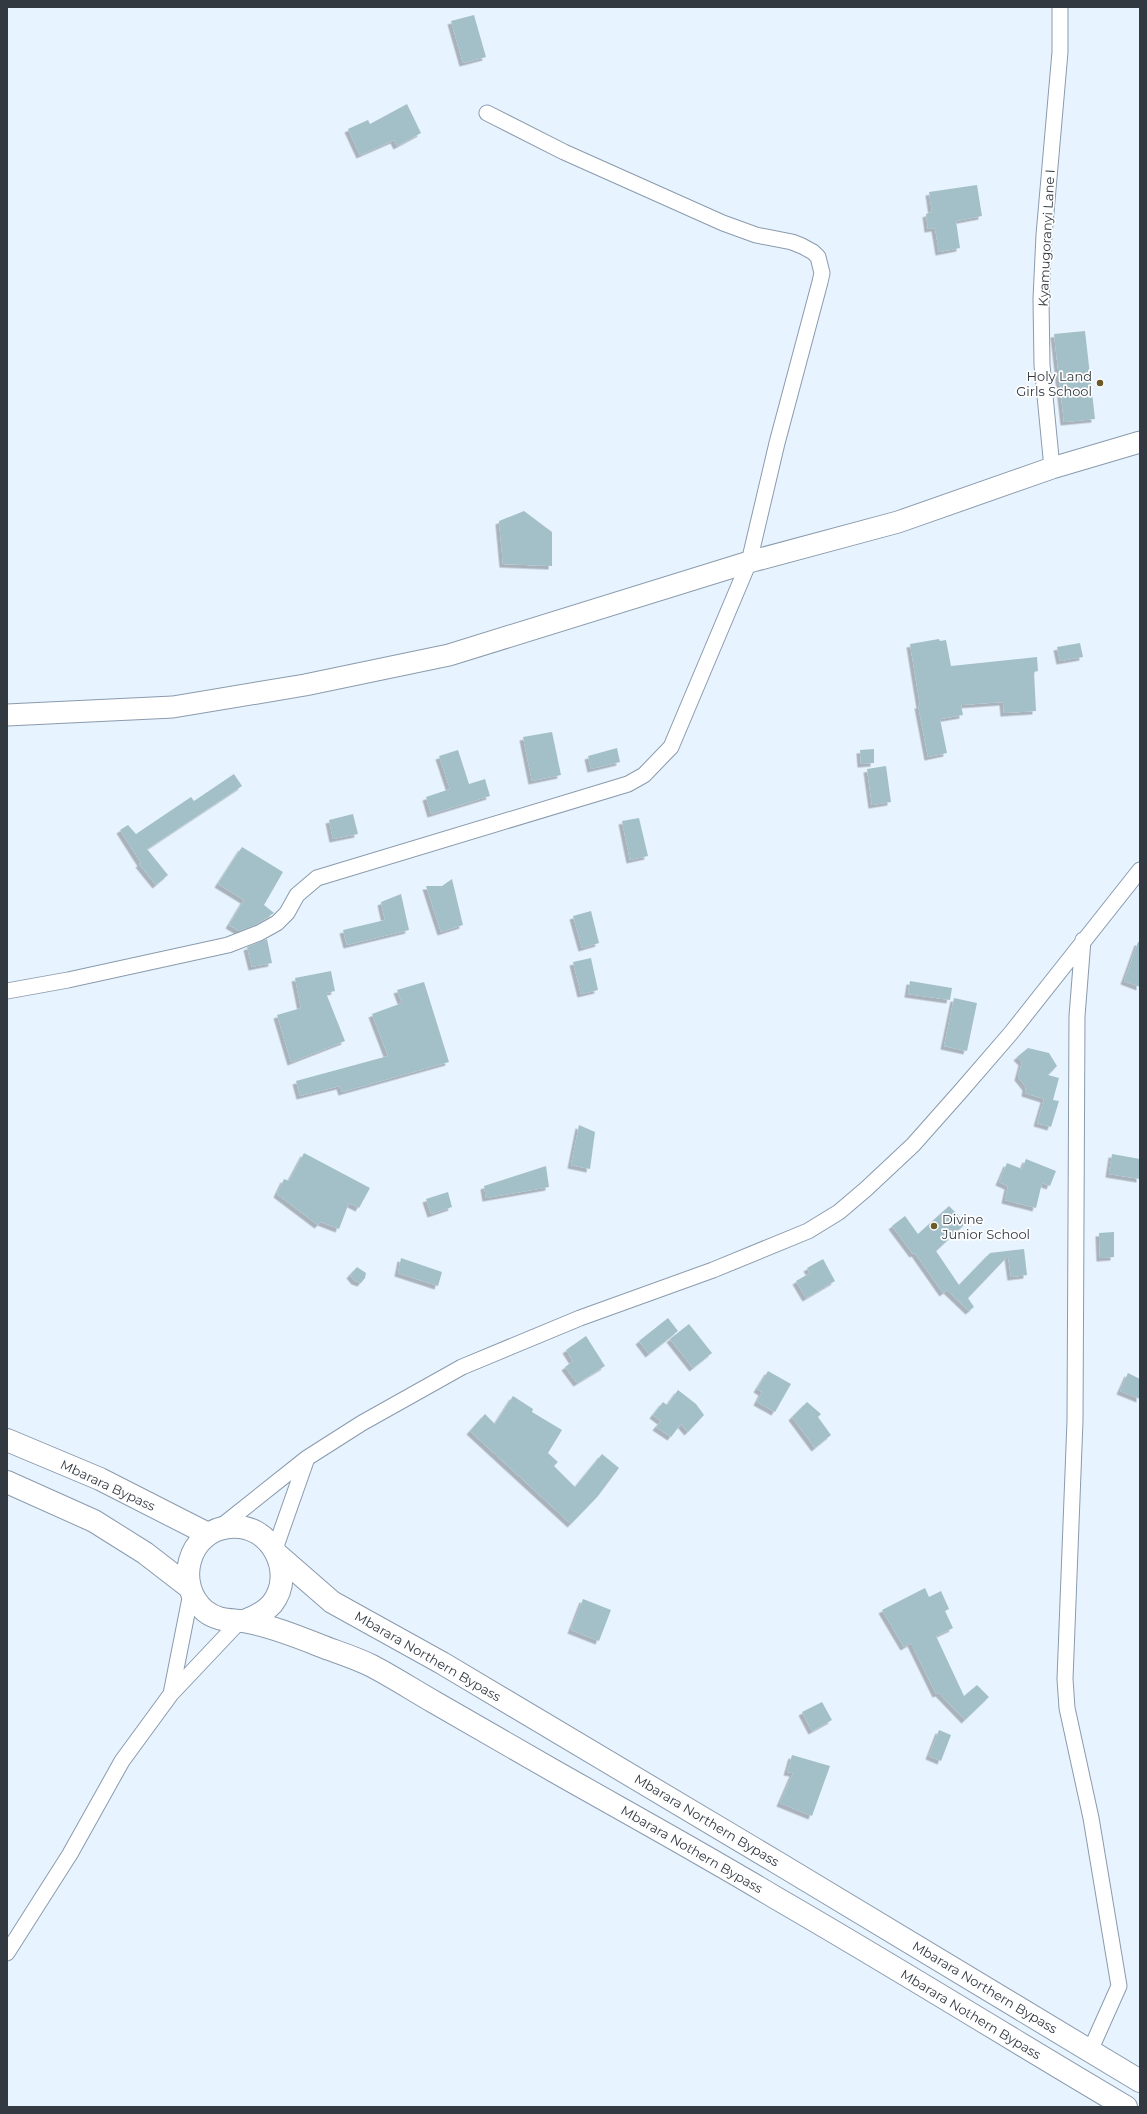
<svg xmlns="http://www.w3.org/2000/svg" width="1147" height="2114" font-family="Montserrat,sans-serif">
<style>
.building{fill:#a3c0c9;filter:url(#shadow)}
.lines{fill:none;stroke-linecap:round;stroke-linejoin:round}
.minor-casing{stroke:#8a9bad;stroke-width:17}
.secondary-casing{stroke:#8a9bad;stroke-width:23}
.trunk-casing{stroke:#8a9bad;stroke-width:24}
.minor{stroke:#fff;stroke-width:15}
.secondary{stroke:#fff;stroke-width:21}
.trunk{stroke:#fff;stroke-width:22}
.poi-dot{fill:#6e5928;stroke:#fefefe;stroke-width:1.5}
.labels{text-anchor:middle;dominant-baseline:central;stroke-width:3.5;stroke-linejoin:round;paint-order:stroke}
.street-label{font-size:13px;fill:#323941;stroke:#fefefe}
.poi-label{font-size:13px;fill:#323941;stroke:#fefefe;text-anchor:end}
</style>
<defs>
<filter id="shadow"><feDropShadow dx="-3.5" dy="3.5" stdDeviation="0" flood-color="#0004"/></filter>
</defs>
<rect width="100%" height="100%" fill="#e7f3ff"/>
<!-- building -->
<path class="building" d="M474 15 486 57 463 63 451 21Z
M407 104 421 133 397 146 394 140 360 155 348 129 368 120 370 124Z
M977 185 982 216 956 221 960 248 939 252 935 228 928 229 926 214 932 212 929 192Z
M1085 331 1095 419 1064 422 1054 334Z
M524 511 552 532V566L503 564 499 521Z
M939 639 940 641 946 640 951 666 1037 657 1038 671 1034 672 1036 711 1004 713 1003 702 961 705 963 715 940 719 947 753 928 757 918 705H920L910 644Z
M1080 643 1083 657 1060 661 1057 647Z
M552 732 561 775 532 781 523 737Z
M617 748 620 762 591 769 588 756Z
M874 749V763L861 764 860 750Z
M458 750 469 784 485 779 490 796 431 814 426 797 450 789 439 756Z
M886 766 891 802 872 805 867 769Z
M234 774 242 786 147 849 168 875 156 885 139 864 141 863 120 830 128 825 136 834 191 797 194 801Z
M353 814 358 834 333 839 329 820Z
M639 818 648 856 630 860 622 821Z
M242 847 283 872 264 905 274 913 255 925 239 931 229 925 244 900 218 884Z
M452 879 463 925 441 932 426 886H442Z
M401 894 409 930 347 945 343 930 385 920 381 902Z
M591 911 599 943 582 948 573 916Z
M267 939 272 963 252 967 247 947Z
M1138 942H1140V987L1124 981Z
M591 958 598 990 581 994 573 962Z
M331 971 335 991 326 993 345 1041 291 1062 277 1015 301 1008 295 978Z
M910 981 952 988 950 1000 908 994Z
M424 982 449 1062 342 1092 340 1086 300 1096 296 1081 388 1056 372 1014 402 1003 397 990Z
M954 998 977 1003 967 1051 944 1046Z
M1028 1048 1049 1053 1057 1066 1048 1075 1059 1078 1053 1100 1059 1101 1051 1127 1037 1123 1044 1099 1025 1093 1026 1087 1018 1077 1022 1062 1017 1057Z
M579 1125 595 1132 590 1169 571 1165Z
M304 1153 370 1188 359 1208 349 1203 339 1229 321 1222 318 1225 277 1194 284 1179 289 1181Z
M1112 1154 1140 1159V1179L1109 1174Z
M1026 1159 1056 1171 1050 1186 1042 1183 1036 1208 1005 1200 1008 1186 999 1182 1007 1163 1022 1169Z
M546 1166 549 1187 486 1198 484 1186Z
M448 1192 452 1207 431 1214 426 1199Z
M949 1206 966 1223 936 1251 959 1285 990 1253 1024 1249 1027 1275 1011 1277 1008 1256 968 1298 974 1307 969 1311 947 1290 943 1293 915 1253 913 1254 892 1226 905 1216 918 1234Z
M1114 1232V1257L1100 1258 1099 1233Z
M401 1258 442 1272 438 1286 398 1273Z
M823 1259 835 1281 806 1298 796 1281 810 1273 807 1268Z
M357 1267 366 1273 365 1278 361 1283 355 1281 350 1275Z
M668 1318 678 1331 649 1354 639 1341Z
M689 1324 712 1353 693 1368 670 1339Z
M586 1336 605 1366 577 1383 565 1367 573 1361 566 1350Z
M768 1371 791 1384 775 1412 757 1402 762 1392 757 1389Z
M1128 1373 1140 1379V1399L1120 1391Z
M678 1390 696 1404 704 1415 688 1432 681 1424 671 1437 656 1427 661 1421 653 1415 663 1402 667 1405Z
M513 1396 533 1409 532 1412 562 1430 548 1453 558 1462 554 1466 575 1487 602 1454 619 1468 598 1496 571 1524 470 1431 485 1414 495 1424Z
M807 1402 821 1414 818 1417 831 1435 815 1448 792 1417Z
M925 1588 929 1597 941 1591 949 1609 945 1611 953 1628 936 1636 964 1696 977 1685 989 1697 965 1720 939 1693 936 1694 911 1643 904 1647 882 1610Z
M583 1599 611 1610 599 1641 571 1630Z
M822 1702 832 1720 812 1731 802 1712Z
M939 1730 951 1735 941 1761 929 1756Z
M792 1755 830 1766 812 1816 780 1803 793 1773 787 1772Z"/>
<g class="lines">
<!-- minor casing -->
<g class="minor-casing">
<path id="minor" d="M1052 468 1042 365 1041 299 1044 235 1060 52V7
M1083 940 1077 1016 1075 1421 1065 1679 1067 1708 1091 1818 1119 1986 1090 2051
M7 991 68 980 228 945 259 933 277 923 287 913 297 895 317 878 628 784 644 775 671 747 749 562 777 443 820 282 822 273 818 257 813 252 802 246 792 242 756 235 723 223 564 152 487 113
M219 1528 307 1458 362 1423 462 1367 580 1318 713 1270 808 1231 839 1212 866 1189 913 1145 960 1092 1011 1033 1140 870
M275 1549 307 1458
M171 1694 191 1593
M7 1953 70 1854 122 1761 171 1694 239 1622"/>
</g>
<!-- secondary casing -->
<g class="secondary-casing">
<path id="secondary" d="M7 715 173 707 305 685 449 655 749 562 898 522 1052 468 1140 442"/>
</g>
<!-- trunk casing -->
<g class="trunk-casing">
<path id="trunk" d="M7 1440 100 1479 208 1534
M7 1482 94 1521 145 1553 189 1587
M278 1555 332 1602 442 1663 778 1863 1140 2081
M244 1621C255 1617 264 1613 272 1604 297 1572 270 1522 229 1527 188 1531 174 1585 205 1611 219 1622 232 1619 248 1622 275 1627 303 1639 329 1649 343 1654 358 1659 372 1666 393 1677 413 1690 434 1702 474 1725 514 1748 554 1771 628 1813 703 1854 776 1898 894 1966 1009 2038 1126 2107"/>
</g>
<!-- minor -->
<use href="#minor" class="minor"/>
<!-- secondary -->
<use href="#secondary" class="secondary"/>
<!-- trunk -->
<use href="#trunk" class="trunk"/>
</g>
<!-- markers -->
<g class="poi-dot">
<circle cx="1100" cy="383" r="4"/>
<circle cx="934" cy="1226" r="4"/>
</g>
<g class="labels">
<!-- street labels -->
<g class="street-label">
<text transform="translate(1046 238) rotate(-87)">Kyamugoranyi Lane I</text>
<text transform="translate(108 1485) rotate(25)">Mbarara Bypass</text>
<text transform="translate(428 1656) rotate(30)">Mbarara Northern Bypass</text>
<text transform="translate(707 1820) rotate(31)">Mbarara Northern Bypass</text>
<text transform="translate(692 1849) rotate(30)">Mbarara Nothern Bypass</text>
<text transform="translate(985 1987) rotate(31)">Mbarara Northern Bypass</text>
<text transform="translate(971 2014) rotate(31)">Mbarara Nothern Bypass</text>
</g>
<!-- poi labels -->
<g class="poi-label">
<text x="1092" y="376">Holy Land<tspan x="1092" dy="15">Girls School</tspan></text>
<text x="942" y="1219" text-anchor="start">Divine<tspan x="942" dy="15">Junior School</tspan></text>
</g>
</g>
<!-- border -->
<rect width="1147" height="2114" fill="none" stroke="#323941" stroke-width="16"/>
</svg>
